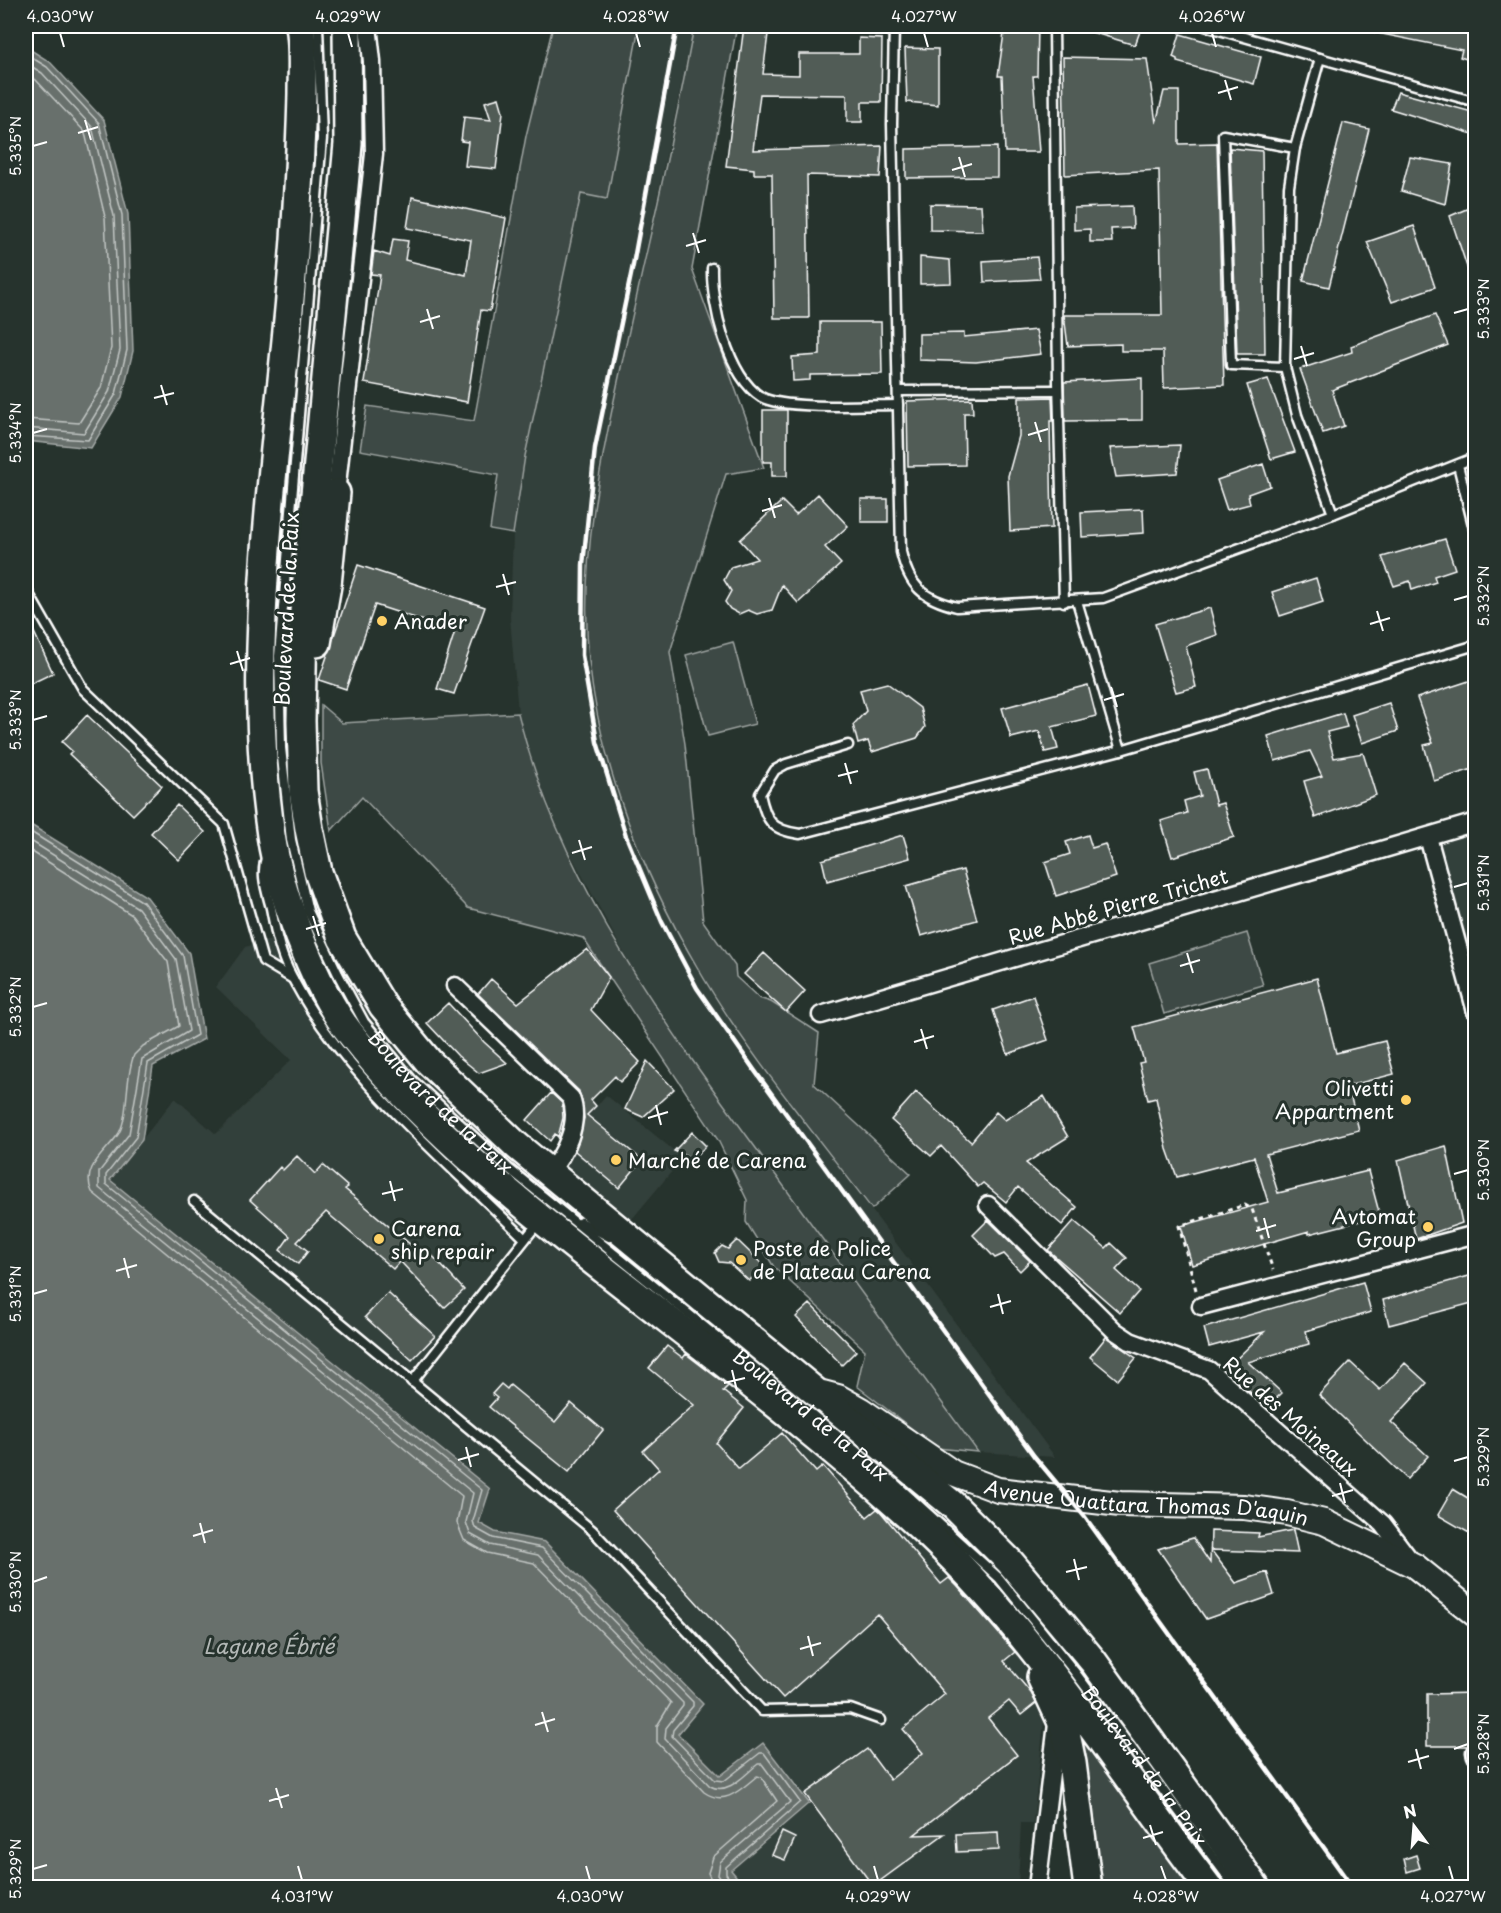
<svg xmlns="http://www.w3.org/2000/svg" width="1501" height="1913" font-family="'Playpen Sans',sans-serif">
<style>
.built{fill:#333f3a}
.green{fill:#3e4944;stroke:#9ea4a2;stroke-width:1.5}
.water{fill:#67706c;stroke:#a4a9a7;stroke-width:1.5}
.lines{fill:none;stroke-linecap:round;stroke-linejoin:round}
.shore{stroke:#c2c6c4;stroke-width:1.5}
.building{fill:#515c57;stroke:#fff;stroke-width:1.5}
.lane-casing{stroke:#fff;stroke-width:13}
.street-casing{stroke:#fff;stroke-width:21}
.secondary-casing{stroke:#fff;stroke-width:28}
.primary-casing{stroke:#fff;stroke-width:32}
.path{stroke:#fff;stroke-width:3;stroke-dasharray:4.5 4.5;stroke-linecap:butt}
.lane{stroke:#26332d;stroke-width:8}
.street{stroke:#26332d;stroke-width:16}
.secondary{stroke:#26332d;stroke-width:24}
.primary{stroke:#26332d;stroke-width:27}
.rail{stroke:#fff;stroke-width:4.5}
.ticks{fill:none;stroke:#fff;stroke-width:2}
.poi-dot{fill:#ffd166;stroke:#26332d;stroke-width:2}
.labels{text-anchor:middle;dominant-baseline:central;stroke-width:6;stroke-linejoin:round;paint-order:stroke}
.street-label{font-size:20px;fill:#fff;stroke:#26332d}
.poi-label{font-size:20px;fill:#fff;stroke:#26332d;text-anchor:start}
.water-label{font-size:21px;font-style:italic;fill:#b3b8b6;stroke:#26332d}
.neatline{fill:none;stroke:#fff;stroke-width:2}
.ticks-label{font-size:15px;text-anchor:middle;fill:#fff}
</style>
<rect width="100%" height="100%" fill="#26332d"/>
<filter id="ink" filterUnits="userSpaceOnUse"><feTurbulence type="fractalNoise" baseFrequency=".0167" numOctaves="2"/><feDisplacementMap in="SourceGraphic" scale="12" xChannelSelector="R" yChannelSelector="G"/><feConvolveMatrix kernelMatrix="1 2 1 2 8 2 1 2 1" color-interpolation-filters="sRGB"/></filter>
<g filter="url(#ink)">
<!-- built -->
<path class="built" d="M639 26H694L599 469 588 582 589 659 603 738 629 819 661 898 697 967 743 1037 1055 1457 978 1452 697 1068 642 987 563 840 528 753 518 713 510 617 513 534 525 456 581 194 607 198Z
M1475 833H1476L1475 969 1440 843Z
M286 935 482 1186 532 1231 688 1352 869 1498 954 1574 1018 1650 1045 1713 1033 1823H1021L1018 1887H745L730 1871 809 1803 720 1777 677 1734 703 1704 545 1542 495 1532 479 1523 110 1180 175 1098 216 1134 291 1060 216 987 245 947Z
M606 1095 683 1158 627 1225 550 1161Z"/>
<!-- green -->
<path class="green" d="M553 26H639L607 199 581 194 525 456 513 534 490 530 498 475 360 450 367 406 474 421 526 136Z
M694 26H737L692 269 764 468 726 474 670 652 685 744 703 921 735 966 736 977 759 998 771 1002 819 1033 814 1084 911 1174 872 1209C812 1130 746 1052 696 965 643 874 600 766 589 660 579 560 601 459 622 363 646 251 674 138 694 26Z
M733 642 755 724 708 736 686 655Z
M321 705 342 723 518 713C559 882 671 1033 772 1170 841 1264 909 1358 978 1452L937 1448 857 1386 865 1350 774 1267 746 1222 747 1200 718 1140 583 938 468 908 362 797 331 831 321 763Z
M1247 933 1263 985 1164 1014 1149 963Z
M1077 1725 1197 1887H1100Z"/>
<!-- water -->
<path class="water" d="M26 47 50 62 104 120 128 214 133 351 122 397 91 448 26 441Z
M26 822 147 897 189 953 204 1039 153 1066 142 1140 110 1180 490 1489 479 1523 495 1532 545 1542 703 1704 678 1734 720 1776 763 1743 809 1803 731 1870 745 1887H26Z"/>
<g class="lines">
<!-- shore -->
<path class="shore" d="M26 54 47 67 99 123 122 215 127 350 116 394 88 440 26 436
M26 63 42 73 92 127 114 216 120 350 109 392 84 433 26 428
M26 74 36 80 84 131 86 137 105 217 111 348 101 388 79 423 26 419
M26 829 143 902 183 956 197 1035 148 1063 136 1137 106 1175V1184L482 1490 473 1521 475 1528 493 1538 542 1548 693 1702V1706L673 1730 672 1736 715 1780 724 1781 760 1753H764L800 1802 726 1867V1874L737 1888
M26 838 138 908 176 959 189 1031 142 1059 129 1134 99 1172V1188L473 1493 466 1522 470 1534 490 1545 538 1555 683 1703V1706L666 1728 665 1739 710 1786C728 1796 745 1774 758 1764H762L790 1802 720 1862 718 1875 727 1888
M26 848 132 915 168 962 179 1026 143 1046 134 1055C125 1076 129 1115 119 1133 108 1151 80 1167 92 1192L462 1496 457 1523 464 1540 487 1553 534 1563 671 1703 657 1726V1742L704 1792C725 1807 741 1789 757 1776L761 1777 777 1801 713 1857 708 1873 715 1888"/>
</g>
<!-- building -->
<path class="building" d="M744 26H769L763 74 799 75V54H859V38L882 39 881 102H862V122H847V95L760 94 753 150 882 146 880 177 807 175 809 318H774L772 174H754V169L726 166Z
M1005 26H1038L1037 76H1033L1039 152H1005L1002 76H998Z
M1081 26H1142L1135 45 1081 29Z
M1373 26H1476V62L1460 57 1462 50 1372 32Z
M1180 34 1261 57 1254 84 1177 62V59L1173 57Z
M905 48 938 49V105L907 102Z
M1063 57 1147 59 1156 123 1164 91H1179V144L1217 143 1224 385 1164 388 1163 351H1121V344L1068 346 1064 315H1162L1159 170 1065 175Z
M1398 92 1476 113V135L1391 109Z
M499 98 503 112 496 169 465 166 468 142 461 141 464 117 491 120 485 102Z
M1343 123 1369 129 1329 287 1303 281Z
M997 147V177L906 178V149Z
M1230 148 1262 151 1265 354H1237Z
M1410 157 1452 164 1445 204 1401 191Z
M412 197 506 218 490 311 481 310 467 402 364 383 380 275 371 274 374 251 390 256 393 239 408 241 405 260 466 275 471 240 407 228Z
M930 204 981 205 983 231 930 230Z
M1476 205V285H1473L1450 216Z
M1132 206 1133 228 1111 229 1112 242H1090V229L1074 230V208Z
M1414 226 1435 287 1392 302 1367 242Z
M920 257 950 260 951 283 920 284Z
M1037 257 1040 279 984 282 983 261Z
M1435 315 1448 345 1332 390 1344 426 1323 433 1300 369 1352 352 1351 346Z
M820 322H881L882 374 810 375V380L793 381 792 357 820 355Z
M1036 330 1041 354 976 362 919 360V334L964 333V337Z
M1142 378V420L1065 421 1064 382Z
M1268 379 1295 452 1271 459 1247 385Z
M1052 397 1053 421H1050L1052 528 1010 531 1008 476 1019 436V398Z
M972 399 973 413H964L965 465 908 466 907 401Z
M763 410H787V476H772V462H763Z
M1180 445 1177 473 1116 477 1110 448Z
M1263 464 1270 486 1248 494 1250 504 1227 510 1217 480Z
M818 494 848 526 825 547 841 564 798 603 782 585 772 610 757 614 748 610 739 614 730 609 725 602 731 591 724 580 731 567 757 559 740 540 782 501 796 515Z
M861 499H888V522H861Z
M1143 509 1144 533 1082 537 1081 512Z
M1445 539 1455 569 1434 576 1436 582 1412 590 1410 581 1394 586 1382 557Z
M358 565 485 607 454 694 437 689 455 631 375 605 346 689 319 680Z
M1316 578 1323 602 1280 616 1272 592Z
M1210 608 1217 635 1186 646 1196 687 1176 692 1155 624Z
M26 615 53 673 26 686Z
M1472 680 1476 691V768L1434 781 1424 745 1433 743 1417 698Z
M887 683 920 708 925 727 917 738 872 752 868 741 858 744 853 725 866 711 860 690Z
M1088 685 1096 716 1052 727 1058 749 1045 752 1039 731 1011 738 1002 708Z
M1389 703 1398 731 1362 743 1352 715Z
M1343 713 1347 727 1327 732 1334 758 1363 753 1376 795 1315 818 1304 781 1322 776 1310 751 1275 761 1268 736Z
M87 715 162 786 133 815 69 754 72 751 62 742Z
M1207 769 1216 805 1223 803 1234 837 1172 857 1161 821 1187 813 1184 801 1200 796 1194 772Z
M177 805 205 832 179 860 151 833Z
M903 835 910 858 827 881 822 860Z
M1088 835 1092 848 1105 844 1116 877 1056 896 1045 862 1070 854 1066 842Z
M963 870 977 920 921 936 906 886Z
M587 949 609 977 591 1010 640 1062 620 1082 615 1076 591 1100 596 1106 587 1115 642 1160 619 1188 575 1151 584 1118 579 1091 478 994 491 979 518 1003Z
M764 953 805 991 786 1012 744 974Z
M1317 978 1336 1053 1385 1041 1394 1074 1348 1086 1359 1130 1266 1154 1278 1193 1368 1171 1380 1216 1309 1234V1231L1192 1265 1181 1226 1268 1202 1254 1157 1177 1177 1167 1149 1156 1098 1148 1100 1139 1063 1144 1062 1134 1027Z
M1033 996 1048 1040 1008 1054 993 1010Z
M448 1003 484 1042 507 1063 479 1073 458 1056 427 1023Z
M647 1061 674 1089 643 1117 625 1109Z
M916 1092 971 1142 996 1112 1005 1120 1044 1096 1068 1137 1026 1163 1077 1207 1062 1225 1018 1187 1006 1202 983 1183 978 1187 941 1146 931 1156 891 1120Z
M551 1093 562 1103 563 1118 558 1137 555 1134 550 1141 527 1120Z
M692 1132 706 1146 693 1159 674 1151Z
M1446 1146 1462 1223 1416 1239 1398 1160Z
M297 1156 315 1174 323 1165 348 1187 345 1189 424 1256 429 1252 464 1290 444 1308 400 1261 393 1269 326 1212 297 1242 308 1251 298 1264 280 1250 290 1236 250 1200 280 1167 283 1170Z
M988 1220 1030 1261 1020 1271 1004 1254 995 1258 973 1235Z
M1074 1221 1106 1248 1111 1243 1127 1258 1116 1270 1139 1291 1120 1313 1048 1250Z
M737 1240 764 1266 749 1281 729 1263 719 1262 715 1253 722 1246 728 1249Z
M1476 1274V1302L1389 1325 1383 1300Z
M1363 1282 1371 1312 1306 1331 1309 1344 1248 1362 1282 1393 1267 1407 1225 1370 1264 1332 1209 1347 1204 1328Z
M388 1293 435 1336 412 1360 365 1317Z
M810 1304 856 1351 842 1365 796 1317Z
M1106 1337 1136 1358 1118 1380 1090 1357Z
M667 1346 683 1358 686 1354 728 1386 723 1391 744 1408 716 1443 739 1469 782 1433 816 1472 823 1466 867 1517 877 1509 880 1511 941 1584 949 1578 957 1586 1015 1652 1004 1661 1031 1693 1036 1703 1021 1715 1009 1701 988 1718 1017 1755 914 1835 944 1834 873 1886 805 1794 867 1749 890 1780 923 1753 903 1729 945 1694 877 1614 783 1698 613 1510 659 1469 643 1451 694 1405 649 1368Z
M1350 1362 1380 1390 1405 1363 1427 1383 1391 1422 1428 1456 1407 1479 1319 1395Z
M501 1384 507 1389 510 1385 555 1422 571 1403 603 1430 569 1472 489 1407 497 1398 492 1394Z
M1453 1489 1476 1503V1537L1438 1515Z
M1293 1530 1298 1553 1211 1550 1236 1583 1267 1572 1274 1595 1206 1619 1158 1549 1193 1538 1210 1563 1211 1531 1259 1533 1258 1537Z
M1476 1693V1742L1467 1746H1427V1694Z
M782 1832 795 1838 785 1860 772 1855Z
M998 1832 999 1850 957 1852 956 1834Z
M1416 1855 1420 1868 1407 1872 1404 1859Z"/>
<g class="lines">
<!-- lane casing -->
<g class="lane-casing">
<g id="lane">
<path id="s1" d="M318 26 322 138 279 656 281 748 291 840 308 911 338 974 364 1022 411 1079 508 1168 779 1387 891 1480 999 1578 1074 1671 1236 1888"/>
<path d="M894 26 892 124 901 552C909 586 923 599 957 607L1103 598 1333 514 1476 457"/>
<path d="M1054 26 1058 382 1064 602"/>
<path d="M1205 26 1476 102"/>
<path d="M1320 58 1295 148 1289 187 1285 367 1297 415 1333 514"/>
<path d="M712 268C711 304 728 376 761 397 784 410 869 405 898 405"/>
<path d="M1285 367 1231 365 1223 135 1295 148"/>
<path d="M898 391 1058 390"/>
<path d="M1458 465 1476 537"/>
<path d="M26 589 83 689 224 824 263 961 293 979"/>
<path d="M1077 601 1121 750"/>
<path d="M848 745 786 764 775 770 760 794C766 821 771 830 800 834L1121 750 1476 645"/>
<path d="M267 855C260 874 266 889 271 908 275 929 279 950 288 969 337 1072 446 1160 525 1239"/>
<path d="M194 1201 592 1530 762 1711 850 1709 881 1720"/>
<path d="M581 1222 609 1237"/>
<path d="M412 1382 538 1223"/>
</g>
</g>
<!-- street casing -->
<g class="street-casing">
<path id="street" d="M336 493 374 154 372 61 368 26
M1428 837 1476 1012
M455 986 571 1098C581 1124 564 1155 548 1174
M821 1015 1476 822
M988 1205 1115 1331 1130 1341 1209 1370 1383 1524 1411 1561
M1201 1306 1476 1234
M1475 1752 1476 1756
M1037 1888 1057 1724"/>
</g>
<!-- secondary casing -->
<g class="secondary-casing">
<g id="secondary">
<path id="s2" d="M823 1393 838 1397 861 1410 953 1473 998 1490 1120 1504 1244 1507 1287 1513 1324 1522 1415 1566 1476 1615"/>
</g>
</g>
<!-- primary casing -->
<g class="primary-casing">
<path id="primary" d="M300 26C304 47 302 71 302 93 301 142 298 191 295 239 281 434 242 642 271 835 280 893 314 987 350 1033 417 1119 504 1190 588 1257 703 1348 822 1435 929 1535 1039 1639 1117 1768 1209 1888
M347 26 348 144 303 622 301 721 303 791 309 829 318 872 342 938 383 1006 429 1062 517 1146 953 1505 1010 1562 1093 1661 1256 1888
M317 643 327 585 336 493
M1041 1677 1065 1729 1072 1763 1088 1888"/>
</g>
<!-- path -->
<path class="path" d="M1196 1290 1179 1226 1245 1205 1252 1209 1273 1270"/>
<!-- lane -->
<use href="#lane" class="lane"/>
<!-- street -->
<use href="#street" class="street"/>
<!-- secondary -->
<use href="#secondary" class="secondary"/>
<!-- primary -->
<use href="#primary" class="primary"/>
<!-- rail -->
<path class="rail" d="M677 26 633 265 595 448 583 565 582 655 597 742 626 836 662 922 697 988 755 1071 1034 1456 1085 1517 1353 1888"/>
</g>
</g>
<!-- ticks -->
<path class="ticks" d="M60 33 64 47M348 33 352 47M636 33 640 47M924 33 928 47M1212 33 1216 47M1225 80 1231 100M1218 93 1238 87M85 120 91 140M78 133 98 127M33 146 47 142M959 157 965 177M952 170 972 164M693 233 699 253M686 246 706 240M427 309 433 329M1454 313 1468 309M420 322 440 316M1301 346 1307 366M1294 359 1314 353M161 385 167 405M154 398 174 393M1035 422 1041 442M33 433 47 429M1028 435 1048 429M769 498 775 518M762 511 782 505M503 574 509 595M496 587 516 582M1454 600 1468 596M1377 611 1383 631M1370 624 1390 618M237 651 243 671M230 664 250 658M1111 687 1117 707M1104 700 1124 694M33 720 47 716M845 763 851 784M838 776 858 771M579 840 585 860M572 853 592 847M1454 887 1468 883M313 916 319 936M306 929 326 923M1187 953 1193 973M1180 966 1200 960M33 1007 47 1003M921 1029 927 1049M914 1042 934 1036M656 1105 661 1125M648 1118 668 1112M1454 1174 1468 1170M390 1181 395 1201M382 1194 403 1189M1264 1218 1269 1238M1256 1231 1276 1225M124 1258 129 1278M116 1271 137 1265M33 1294 47 1290M998 1294 1003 1314M990 1307 1011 1301M732 1370 737 1391M724 1383 745 1378M466 1447 471 1467M458 1460 479 1454M1454 1461 1468 1457M1340 1483 1345 1503M1332 1496 1353 1490M200 1523 205 1543M193 1536 213 1530M1074 1559 1079 1580M1066 1572 1087 1567M33 1582 47 1577M808 1636 813 1656M800 1649 821 1643M542 1712 548 1732M535 1725 555 1719M1416 1749 1421 1769M1454 1749 1468 1744M1408 1762 1429 1756M276 1788 282 1808M269 1801 289 1795M1150 1825 1156 1845M1143 1838 1163 1832M298 1866 302 1880M586 1866 590 1880M874 1866 878 1880M1161 1866 1166 1880M1449 1866 1453 1880M33 1869 47 1865"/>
<!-- markers -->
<g class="poi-dot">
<circle cx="382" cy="621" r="6"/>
<circle cx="1406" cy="1100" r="6"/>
<circle cx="616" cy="1160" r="6"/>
<circle cx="1428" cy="1227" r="6"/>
<circle cx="379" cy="1239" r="6"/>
<circle cx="741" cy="1260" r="6"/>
</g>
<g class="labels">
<!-- street labels -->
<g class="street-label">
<text transform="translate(286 609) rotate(-87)">Boulevard de la Paix</text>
<text transform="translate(1118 906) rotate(-16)">Rue Abbé Pierre Trichet</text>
<text stroke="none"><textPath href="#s1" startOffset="1125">Boulevard de la Paix</textPath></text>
<text stroke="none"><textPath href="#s1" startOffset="1610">Boulevard de la Paix</textPath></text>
<text transform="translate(1291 1416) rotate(41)">Rue des Moineaux</text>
<text stroke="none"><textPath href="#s2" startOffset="351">Avenue Ouattara Thomas D'aquin</textPath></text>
<text stroke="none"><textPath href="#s1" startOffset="2097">Boulevard de la Paix</textPath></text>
</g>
<!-- poi labels -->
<g class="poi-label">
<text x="394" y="621">Anader</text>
<text x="1394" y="1088" text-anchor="end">Olivetti<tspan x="1394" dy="23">Appartment</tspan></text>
<text x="628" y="1160">Marché de Carena</text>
<text x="1416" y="1216" text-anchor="end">Avtomat<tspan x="1416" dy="23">Group</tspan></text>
<text x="391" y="1228">Carena<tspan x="391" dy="23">ship repair</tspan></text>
<text x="753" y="1248">Poste de Police<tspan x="753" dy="23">de Plateau Carena</tspan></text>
</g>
<!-- water labels -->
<g class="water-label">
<text x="269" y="1645">Lagune Ébrié</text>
</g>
</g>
<!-- margin -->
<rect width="1501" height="1913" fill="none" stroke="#26332d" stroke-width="66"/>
<!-- north arrow -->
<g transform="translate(1414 1826) rotate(344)" stroke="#26332d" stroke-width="4.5" paint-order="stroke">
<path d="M0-4.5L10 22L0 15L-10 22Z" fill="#ffffff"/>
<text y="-9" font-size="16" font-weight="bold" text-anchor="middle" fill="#ffffff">N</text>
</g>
<rect x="33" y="33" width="1435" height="1847" class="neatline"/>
<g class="ticks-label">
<text x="60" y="22">4.030°W</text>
<text x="348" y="22">4.029°W</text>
<text x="636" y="22">4.028°W</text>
<text x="924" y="22">4.027°W</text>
<text x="1212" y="22">4.026°W</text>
<text transform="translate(16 146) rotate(-90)" y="5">5.335°N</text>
<text transform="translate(1484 309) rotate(-90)" y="5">5.333°N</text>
<text transform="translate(16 433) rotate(-90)" y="5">5.334°N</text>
<text transform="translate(1484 596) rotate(-90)" y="5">5.332°N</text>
<text transform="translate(16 720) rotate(-90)" y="5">5.333°N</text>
<text transform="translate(1484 883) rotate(-90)" y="5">5.331°N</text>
<text transform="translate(16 1007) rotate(-90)" y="5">5.332°N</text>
<text transform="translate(1484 1170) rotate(-90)" y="5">5.330°N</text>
<text transform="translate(16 1294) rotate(-90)" y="5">5.331°N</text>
<text transform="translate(1484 1457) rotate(-90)" y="5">5.329°N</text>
<text transform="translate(16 1582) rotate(-90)" y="5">5.330°N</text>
<text transform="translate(1484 1744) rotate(-90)" y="5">5.328°N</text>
<text transform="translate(16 1869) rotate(-90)" y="5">5.329°N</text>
<text x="302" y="1902">4.031°W</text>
<text x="590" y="1902">4.030°W</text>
<text x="878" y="1902">4.029°W</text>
<text x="1166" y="1902">4.028°W</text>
<text x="1453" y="1902">4.027°W</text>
</g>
</svg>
